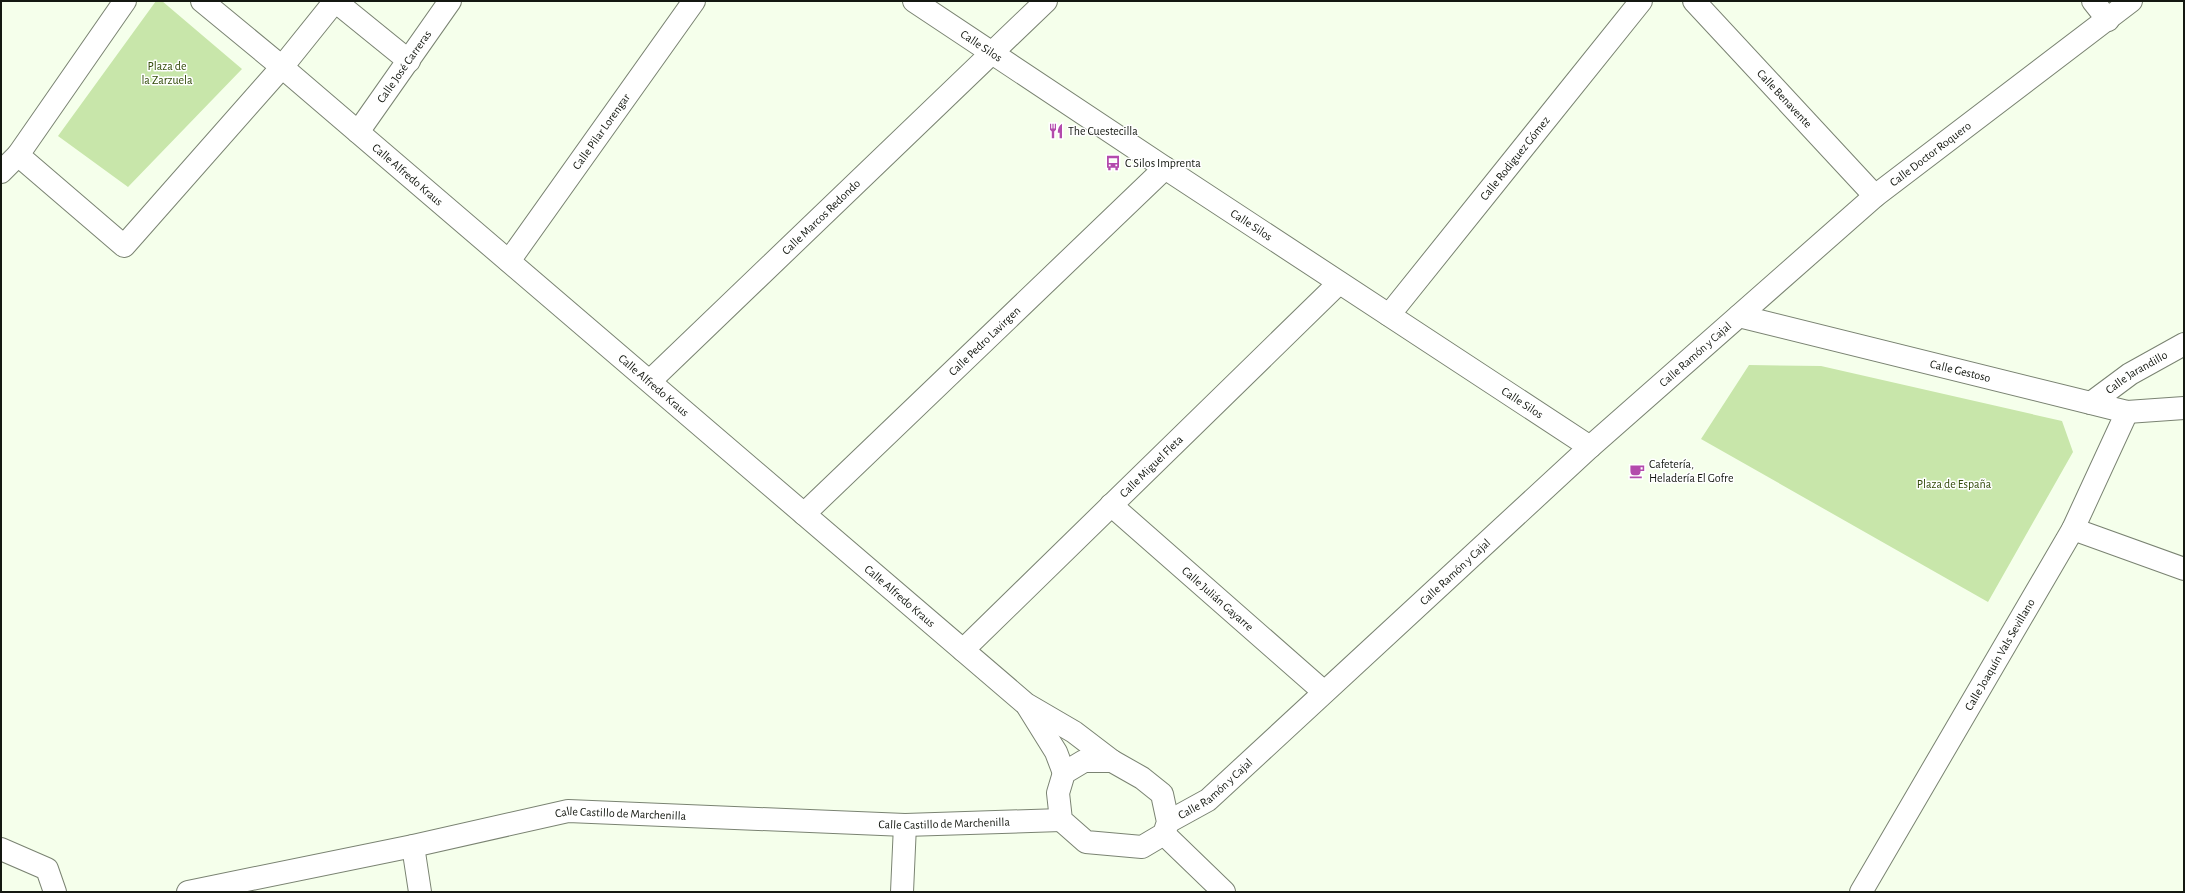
<svg xmlns="http://www.w3.org/2000/svg" width="2185" height="893" font-family="'Alegreya Sans',sans-serif">
<style>
.green{fill:#c8e6aa}
.lines{fill:none;stroke-linecap:round;stroke-linejoin:round}
.minor-casing{stroke:#7a8372;stroke-width:24}
.minor{stroke:#fff;stroke-width:22}
.labels{text-anchor:middle;dominant-baseline:central;stroke-width:3;stroke-linejoin:round;paint-order:stroke}
.street-label{font-size:12px;fill:#141811;stroke:#fff}
.park-label{font-size:12px;fill:#304907;stroke:#fff}
.poi-label{font-size:12px;fill:#141811;stroke:#fff;text-anchor:start}
</style>
<rect width="100%" height="100%" fill="#f5ffeb"/>
<!-- green -->
<path class="green" d="M156 1H162L242 69 128 187 58 136Z
M1749 365 1821 366 2062 421 2073 452 1988 602 1701 439Z"/>
<g class="lines">
<!-- minor casing -->
<g class="minor-casing">
<g id="minor">
<path d="M125 1 18 155 124 246 282 67 335 1"/>
<path id="s1" d="M202 1 282 67 1026 704 1074 732 1112 761"/>
<path d="M335 1 409 61"/>
<path id="s2" d="M914 1 1165 168 1590 447"/>
<path id="s3" d="M1694 1 1875 196"/>
<path d="M2093 1 2108 20"/>
<path id="s4" d="M358 132 450 1"/>
<path d="M1 172 18 155"/>
<path id="s5" d="M509 261 694 1"/>
<path id="s6" d="M1389 315 1641 1"/>
<path id="s7" d="M1739 316 2127 412 2184 408"/>
<path id="s8" d="M650 381 1046 1"/>
<path id="s9" d="M2091 403 2130 374 2184 344"/>
<path id="s10" d="M1111 505 1324 692"/>
<path id="s11" d="M804 514 1165 168"/>
<path d="M2073 529 2184 569"/>
<path id="s12" d="M963 650 1339 283"/>
<path d="M1028 707 1056 752 1064 773"/>
<path d="M1084 761H1112L1142 778 1162 794 1168 822 1164 834 1142 847 1086 842 1061 820 1058 793 1064 773Z"/>
<path id="s13" d="M1168 822 1208 800 1590 447 1875 196 2131 1"/>
<path d="M1164 834 1224 892"/>
<path d="M413 846 420 892"/>
<path d="M1 849 47 869 55 892"/>
<path id="s14" d="M188 892 413 846 568 811 905 825 1061 820"/>
<path d="M902 892 905 825"/>
<path id="s15" d="M1861 892 2073 529 2127 412"/>
</g>
</g>
<!-- minor -->
<use href="#minor" class="minor"/>
</g>
<!-- icons -->
<defs>
<g id="restaurant-bare" transform="scale(1.2)"><path d="M-5-6h1v4h1v-4h1v4h1v-4h1v5L-1.5 .5V6h-2V.5L-5-1ZM5-6V6H3V1.5H1.5Q1.5-4 5-6Z" fill="#b34aac" stroke="#fff" stroke-width="2.5" paint-order="stroke"/></g>
<g id="bus-bare" transform="scale(1.2)"><path d="M-5-6H5V4H4V6H2V4H-2V6H-4V4H-5ZM-3.5-4V0h7V-4ZM-3.5 1.2v1.5H-2V1.2ZM2 1.2v1.5H3.5V1.2Z" fill="#b34aac" stroke="#fff" stroke-width="2.5" paint-order="stroke"/></g>
<g id="cafe-bare" transform="scale(1.2)"><path d="M-5.5-4.5H6V0H3Q3 3.5 0 3.5H-2.5Q-5.5 3.5-5.5 0ZM3-3.2v2h1.7v-2ZM-6 4.5H4V6H-6Z" fill="#b34aac" stroke="#fff" stroke-width="2.5" paint-order="stroke"/></g>
</defs>
<g fill-rule="evenodd">
<use href="#restaurant-bare" x="1056" y="131"/>
<use href="#bus-bare" x="1113" y="163"/>
<use href="#cafe-bare" x="1637" y="471"/>
</g>
<g class="labels">
<!-- street labels -->
<g class="street-label">
<text stroke="none"><textPath href="#s2" startOffset="81">Calle Silos</textPath></text>
<text stroke="none"><textPath href="#s4" startOffset="80">Calle José Carreras</textPath></text>
<text stroke="none"><textPath href="#s3" startOffset="133">Calle Benavente</textPath></text>
<text stroke="none"><textPath href="#s5" startOffset="159">Calle Pilar Lorengar</textPath></text>
<text stroke="none"><textPath href="#s13" startOffset="1015">Calle Doctor Roquero</textPath></text>
<text stroke="none"><textPath href="#s6" startOffset="201">Calle Rodiguez Gómez</textPath></text>
<text stroke="none"><textPath href="#s1" startOffset="269">Calle Alfredo Kraus</textPath></text>
<text stroke="none"><textPath href="#s8" startOffset="237">Calle Marcos Redondo</textPath></text>
<text stroke="none"><textPath href="#s2" startOffset="405">Calle Silos</textPath></text>
<text stroke="none"><textPath href="#s11" startOffset="250">Calle Pedro Lavirgen</textPath></text>
<text stroke="none"><textPath href="#s13" startOffset="706">Calle Ramón y Cajal</textPath></text>
<text stroke="none"><textPath href="#s7" startOffset="228">Calle Gestoso</textPath></text>
<text stroke="none"><textPath href="#s9" startOffset="55">Calle Jarandillo</textPath></text>
<text stroke="none"><textPath href="#s1" startOffset="593">Calle Alfredo Kraus</textPath></text>
<text stroke="none"><textPath href="#s2" startOffset="729">Calle Silos</textPath></text>
<text stroke="none"><textPath href="#s12" startOffset="263">Calle Miguel Fleta</textPath></text>
<text stroke="none"><textPath href="#s13" startOffset="382">Calle Ramón y Cajal</textPath></text>
<text stroke="none"><textPath href="#s1" startOffset="917">Calle Alfredo Kraus</textPath></text>
<text stroke="none"><textPath href="#s10" startOffset="142">Calle Julián Gayarre</textPath></text>
<text stroke="none"><textPath href="#s15" startOffset="275">Calle Joaquín Vals Sevillano</textPath></text>
<text stroke="none"><textPath href="#s13" startOffset="58">Calle Ramón y Cajal</textPath></text>
<text stroke="none"><textPath href="#s14" startOffset="441">Calle Castillo de Marchenilla</textPath></text>
<text stroke="none"><textPath href="#s14" startOffset="765">Calle Castillo de Marchenilla</textPath></text>
</g>
<!-- park labels -->
<g class="park-label">
<text x="167" y="66">Plaza de<tspan x="167" dy="14">la Zarzuela</tspan></text>
<text x="1954" y="484">Plaza de España</text>
</g>
<!-- poi labels -->
<g class="poi-label">
<text x="1068" y="131">The Cuestecilla</text>
<text x="1125" y="163">C Silos Imprenta</text>
<text x="1649" y="464">Cafetería,<tspan x="1649" dy="14">Heladería El Gofre</tspan></text>
</g>
</g>
<!-- border -->
<rect width="2185" height="893" fill="none" stroke="#141811" stroke-width="4"/>
</svg>
